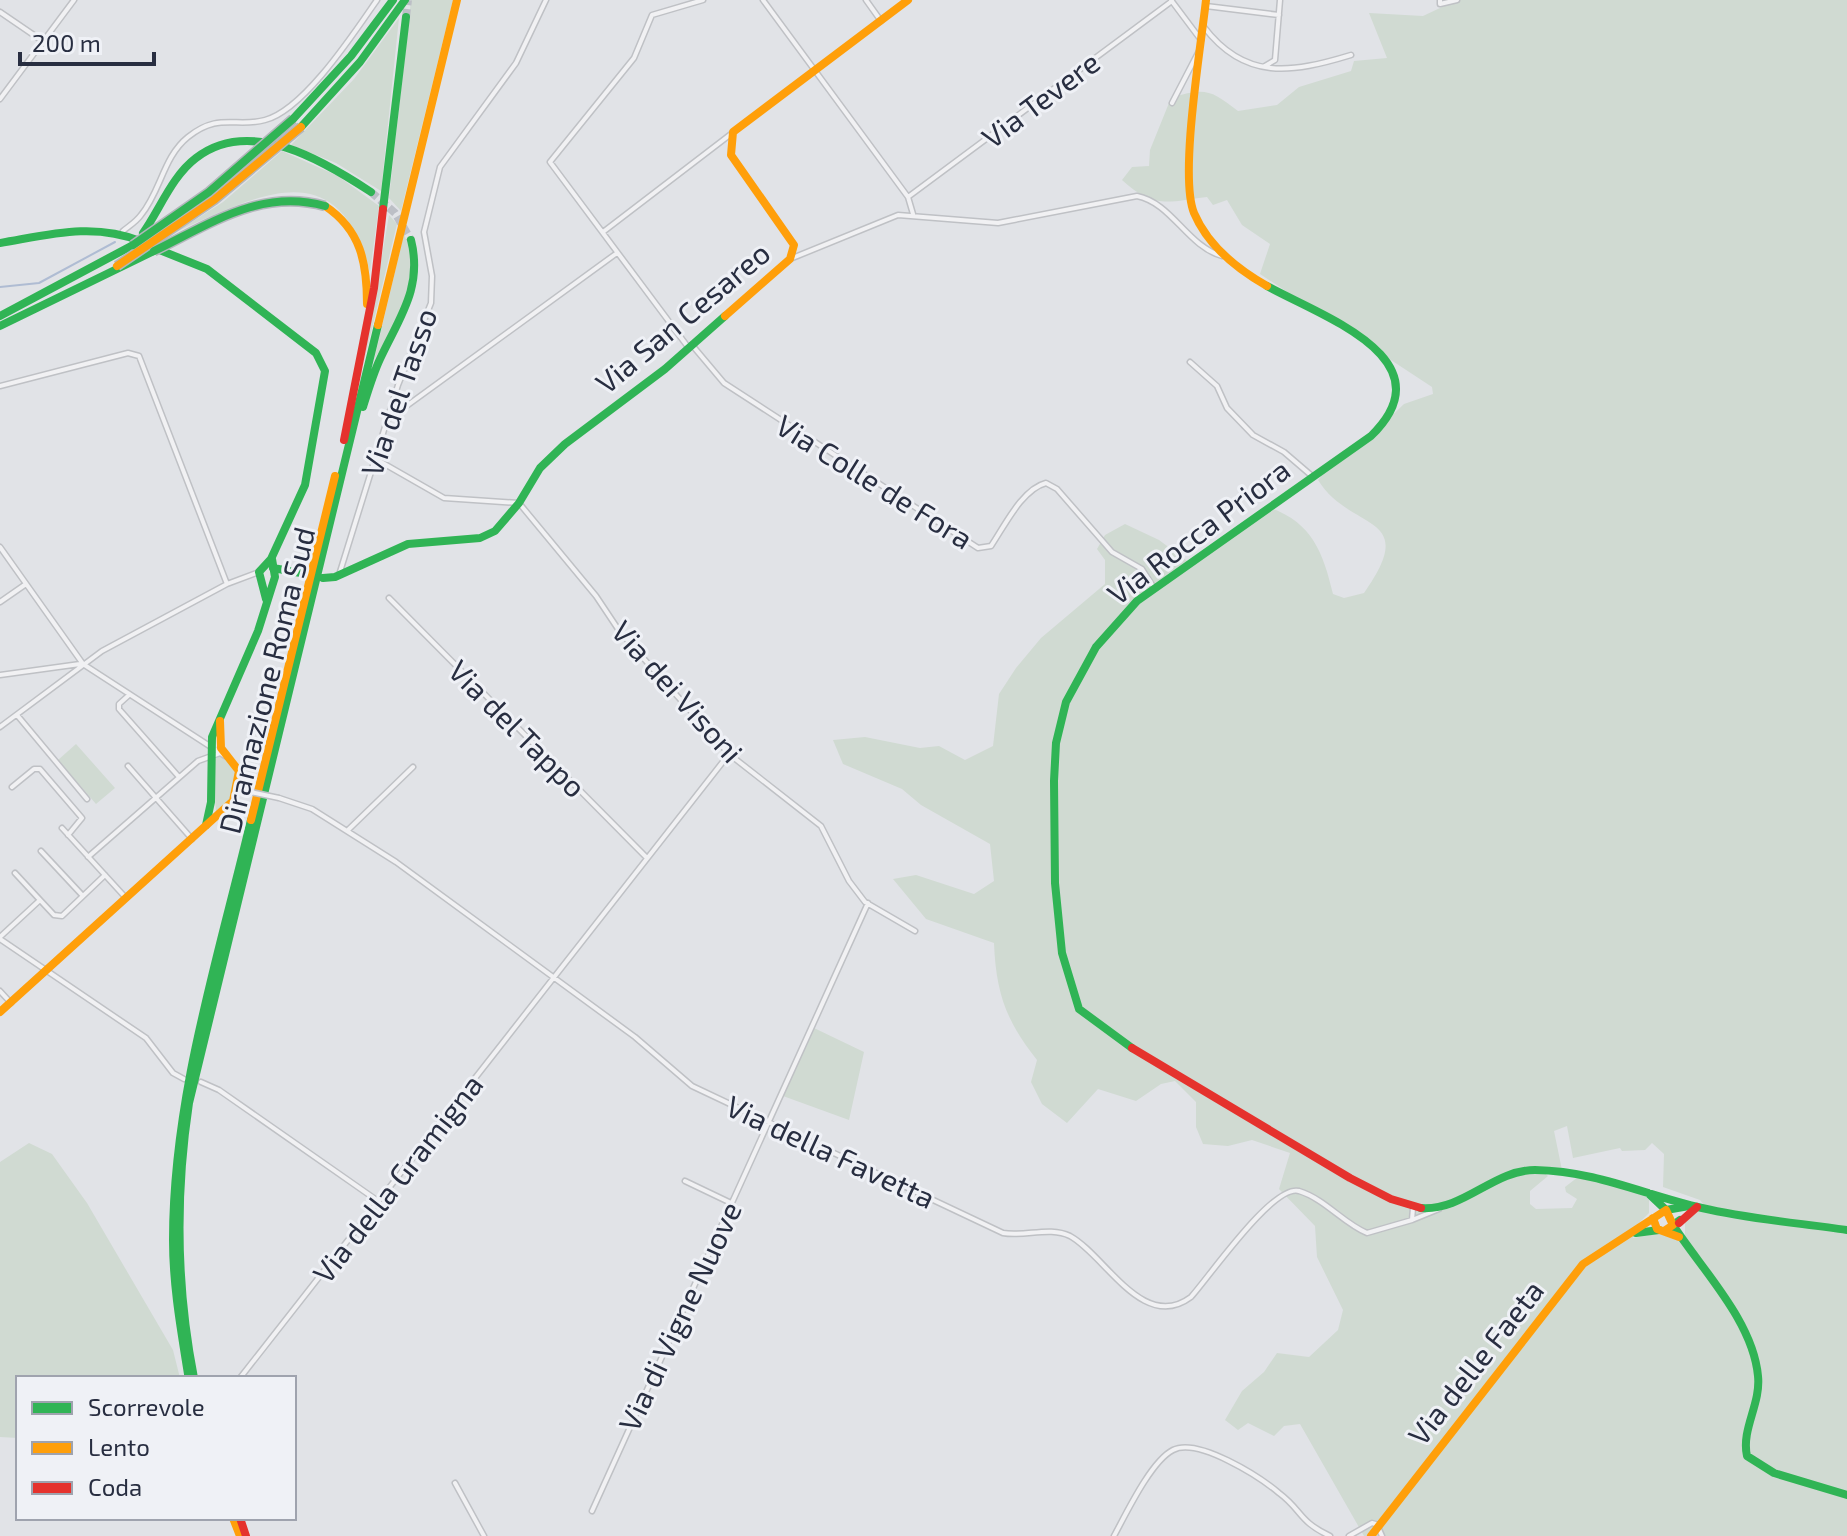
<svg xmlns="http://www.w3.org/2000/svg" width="1847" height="1536" font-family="'Exo 2',sans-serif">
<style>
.green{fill:#d0dad2;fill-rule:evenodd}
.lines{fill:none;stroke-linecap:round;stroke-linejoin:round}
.stream{stroke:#afbcd3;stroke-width:2}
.highway-tunnel{stroke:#bcbfc6;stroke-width:8;stroke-dasharray:8 4;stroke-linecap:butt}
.street-casing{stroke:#bfc1c5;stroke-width:7}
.street{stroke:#f1f1f3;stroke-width:4}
.fast{stroke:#30b455;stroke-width:8}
.slow{stroke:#ff9f0a;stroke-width:8}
.jam{stroke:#e5322d;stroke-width:8}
.street-bridge-casing{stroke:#bfc1c5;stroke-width:7;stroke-linecap:butt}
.fast-bridge-casing{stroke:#b3b6bc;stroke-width:11;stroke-linecap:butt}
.slow-bridge-casing{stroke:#b3b6bc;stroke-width:11;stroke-linecap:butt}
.street-bridge{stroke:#f1f1f3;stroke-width:4}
.fast-bridge{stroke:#30b455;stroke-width:8}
.slow-bridge{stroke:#ff9f0a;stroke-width:8}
.labels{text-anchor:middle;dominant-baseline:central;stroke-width:6;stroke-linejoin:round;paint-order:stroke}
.street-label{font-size:30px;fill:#282e41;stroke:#eff1f6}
</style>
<rect width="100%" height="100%" fill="#e1e3e7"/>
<!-- green -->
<path class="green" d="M411 0H453L401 211 389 198Z
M1457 0H1847V1536H1364L1300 1424 1284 1426 1274 1436 1248 1423 1238 1430 1225 1420 1242 1391 1264 1372 1277 1353 1309 1357 1338 1330 1343 1310 1317 1257 1315 1226 1279 1189 1290 1153 1252 1140 1228 1146 1203 1144 1196 1127V1102L1175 1081 1161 1084 1136 1101 1098 1089 1067 1123 1042 1104 1031 1082 1037 1060C1006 1021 996 993 994 943L926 919 893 879 916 875 974 894 994 881 990 844 921 805 902 789 843 764 833 740 865 737 920 748 939 746 965 760 993 746 999 694 1016 668 1041 638 1105 584V560L1097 549 1105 535 1125 524 1159 540 1190 563 1268 507C1312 522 1323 552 1333 594L1344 598 1364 593C1421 512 1351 533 1318 480L1335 460 1376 431 1404 404 1433 394 1432 387 1260 274 1270 244 1242 225 1227 200 1213 205 1207 197C1167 202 1154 209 1122 180L1132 167 1149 166 1150 150 1171 98C1205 87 1211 90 1238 111L1277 105 1299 87 1351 71 1354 61 1387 58 1369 13 1423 16ZM1567 1126 1573 1158 1620 1148 1622 1151 1645 1150 1652 1143 1664 1154 1663 1187 1700 1200 1704 1205 1685 1218V1235L1680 1241 1662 1233 1633 1238V1229L1649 1213V1200C1631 1181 1602 1181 1578 1177L1565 1187 1566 1192 1577 1199 1572 1208 1536 1209 1530 1204V1191L1548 1176 1541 1170H1562L1554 1131Z
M399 18 381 191 336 163 291 145 354 79Z
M282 151 338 176 379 206 370 272C338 150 259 195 176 232L223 202Z
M389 215 397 224 363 366Z
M404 234C424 284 400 318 374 360Z
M76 744 115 788 96 804 58 760Z
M220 755 237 770 231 800 216 815 213 761Z
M814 1028 864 1052 849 1120 783 1096Z
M29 1143 52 1154 87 1203 173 1350 180 1378H18V1438L0 1437V1162Z"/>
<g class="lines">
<!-- stream -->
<path class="stream" d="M0 287 39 283 115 242"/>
<!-- highway-tunnel -->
<path class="highway-tunnel" d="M406 17 408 0
M371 192 395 213 411 240"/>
<!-- street casing -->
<g class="street-casing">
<path id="street" d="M763 0 908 197 913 214
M866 0 881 21
M1171 0 1201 40
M1440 0V4L1457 0
M1206 6 1279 15
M0 12 44 42
M1204 27C1245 81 1292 73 1351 55
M1265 66 1275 60 1280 0
M0 99 74 0
M1172 103 1199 51
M908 197 1172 1
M123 231C129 226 136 222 141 215 161 191 163 157 188 137 219 112 236 128 265 120 304 110 354 33 377 0
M603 232 731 134
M790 259 898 215 998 223 1137 196C1172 203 1187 246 1222 256
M692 345 724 383 978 548 991 546C1004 527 1022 489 1046 483L1057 489 1112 552 1142 569 1154 588
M688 347 550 162 634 58 652 15 703 0
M1190 362 1217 386 1227 408 1253 435 1284 452 1312 476
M0 386 128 353 139 356 227 584
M390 418 617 253
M374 458 444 498 519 503 596 596 620 632 729 754 821 826 849 881 865 902 915 931
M0 547 83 664 225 756
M339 575 398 385 431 303 432 276 424 232 440 167 516 63 546 0
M389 598 647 858
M0 602 26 584
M0 675 80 664
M129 695 119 704V709L179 777
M17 715 87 799
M0 727 102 651 227 584 259 572
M214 749 219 733
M128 766 192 839
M12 787 34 769H40L82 818 68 835
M279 798 312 809 396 862 635 1037 692 1086 1003 1233C1025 1237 1050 1226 1070 1236 1105 1255 1143 1333 1191 1297 1210 1276 1273 1184 1299 1191 1325 1199 1343 1223 1367 1233L1412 1220 1413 1208
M62 828 126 898
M348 830 413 767
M41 851 83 896
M88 857 198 761 220 753
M15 873 40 900
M0 937 40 900 54 915 62 916 105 875
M0 939 146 1038 173 1073 184 1079
M0 991 11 1003
M201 1082 219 1090 378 1201
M685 1181 731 1203
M1412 1220 1439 1209
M240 1378 729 754
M455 1483 484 1536
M592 1511 868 903
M1378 1527 1382 1536
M1114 1536C1126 1514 1151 1461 1173 1450 1198 1437 1260 1477 1279 1493 1302 1510 1298 1521 1330 1536
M1349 1536 1372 1523 1379 1525"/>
</g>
<!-- street -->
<use href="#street" class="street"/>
<!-- fast -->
<path class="fast" d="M293 119 351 56 393 0
M301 127 360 62 405 0
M383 209 406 17
M143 233C160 209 172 176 196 158 250 116 324 161 371 192
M0 243C48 235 93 222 140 241
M157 249 207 269 316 353 325 371 305 485 271 559 259 572 266 599
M0 316 133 245
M0 326 154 251
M363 407C368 391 373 374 380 359 399 318 423 288 411 240
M273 568 306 574
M323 578 335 577 408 544 480 538 495 531 519 503 540 468 565 444 665 369 725 316
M206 825 211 802 212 737 258 631 275 577 272 559
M1132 1048 1079 1009 1062 953 1055 883 1054 781 1056 743 1066 702 1096 647 1137 601 1371 436C1450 359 1321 316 1267 286
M1648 1193 1666 1210 1689 1206
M1421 1208C1464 1211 1493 1170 1535 1170 1597 1171 1644 1195 1702 1208 1749 1219 1799 1223 1847 1230
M1680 1220 1673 1225C1702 1270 1753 1321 1758 1376 1761 1404 1741 1429 1747 1456L1774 1473 1847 1495
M1636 1233 1659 1230
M188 1374C181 1330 173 1286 173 1240 173 1097 218 959 251 820
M194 1378C176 1286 175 1196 189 1103L378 325"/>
<!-- slow -->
<path class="slow" d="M1206 0C1201 46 1179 176 1194 213 1208 246 1237 269 1267 286
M325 206C361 230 367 263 367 304
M725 316 790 259 794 245 731 155 733 132 908 0
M378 325 457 0
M251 820 335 476
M0 1012 233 801 239 771 221 748 220 721
M1653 1218 1657 1229 1679 1237
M233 1518 240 1536
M1371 1536 1583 1264 1666 1210 1673 1225 1664 1231"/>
<!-- jam -->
<path class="jam" d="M344 440 374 288 383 209
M1132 1048 1350 1178 1391 1199 1421 1208
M1679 1223 1697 1207
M240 1518 246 1536"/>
<!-- street-bridge casing -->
<g class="street-bridge-casing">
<path id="street-bridge" d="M246 791 279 798"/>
</g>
<!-- fast-bridge casing -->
<g class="fast-bridge-casing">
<path id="fast-bridge" d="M133 245 209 192 293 119
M154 251C210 224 261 188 325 206"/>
</g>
<!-- slow-bridge casing -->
<g class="slow-bridge-casing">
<path id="slow-bridge" d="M117 266 214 200 301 127"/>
</g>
<!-- street-bridge -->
<use href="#street-bridge" class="street-bridge"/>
<!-- fast-bridge -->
<use href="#fast-bridge" class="fast-bridge"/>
<!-- slow-bridge -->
<use href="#slow-bridge" class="slow-bridge"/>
</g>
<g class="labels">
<!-- street labels -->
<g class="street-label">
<text transform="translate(1040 99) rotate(-37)">Via Tevere</text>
<text transform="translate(682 317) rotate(-40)">Via San Cesareo</text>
<text transform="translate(398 392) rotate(-71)">Via del Tasso</text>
<text transform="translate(875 481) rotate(32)">Via Colle de Fora</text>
<text transform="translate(1198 531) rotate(-37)">Via Rocca Priora</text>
<text transform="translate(266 680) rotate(-76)">Diramazione Roma Sud</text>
<text transform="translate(678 691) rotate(48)">Via dei Visoni</text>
<text transform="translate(518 728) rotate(45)">Via del Tappo</text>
<text transform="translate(831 1151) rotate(25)">Via della Favetta</text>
<text transform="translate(397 1178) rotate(-52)">Via della Gramigna</text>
<text transform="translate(679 1316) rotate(-65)">Via di Vigne Nuove</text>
<text transform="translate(1475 1362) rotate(-52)">Via delle Faeta</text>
</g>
</g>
<!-- legend -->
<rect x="16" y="1376" width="280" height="144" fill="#eff1f6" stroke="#9fa3ae" stroke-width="2"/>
<rect x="32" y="1402" width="40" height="12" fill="#30b455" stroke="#9fa3ae" stroke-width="2"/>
<text x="88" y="1416" font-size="24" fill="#282e41">Scorrevole</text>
<rect x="32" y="1442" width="40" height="12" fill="#ff9f0a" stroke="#9fa3ae" stroke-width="2"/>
<text x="88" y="1456" font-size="24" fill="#282e41">Lento</text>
<rect x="32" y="1482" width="40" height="12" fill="#e5322d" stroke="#9fa3ae" stroke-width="2"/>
<text x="88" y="1496" font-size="24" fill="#282e41">Coda</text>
<!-- scale -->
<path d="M20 52v12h134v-12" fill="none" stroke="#282e41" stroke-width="4"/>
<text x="32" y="52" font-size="24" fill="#282e41" stroke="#eff1f6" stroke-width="6" paint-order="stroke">200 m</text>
</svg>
